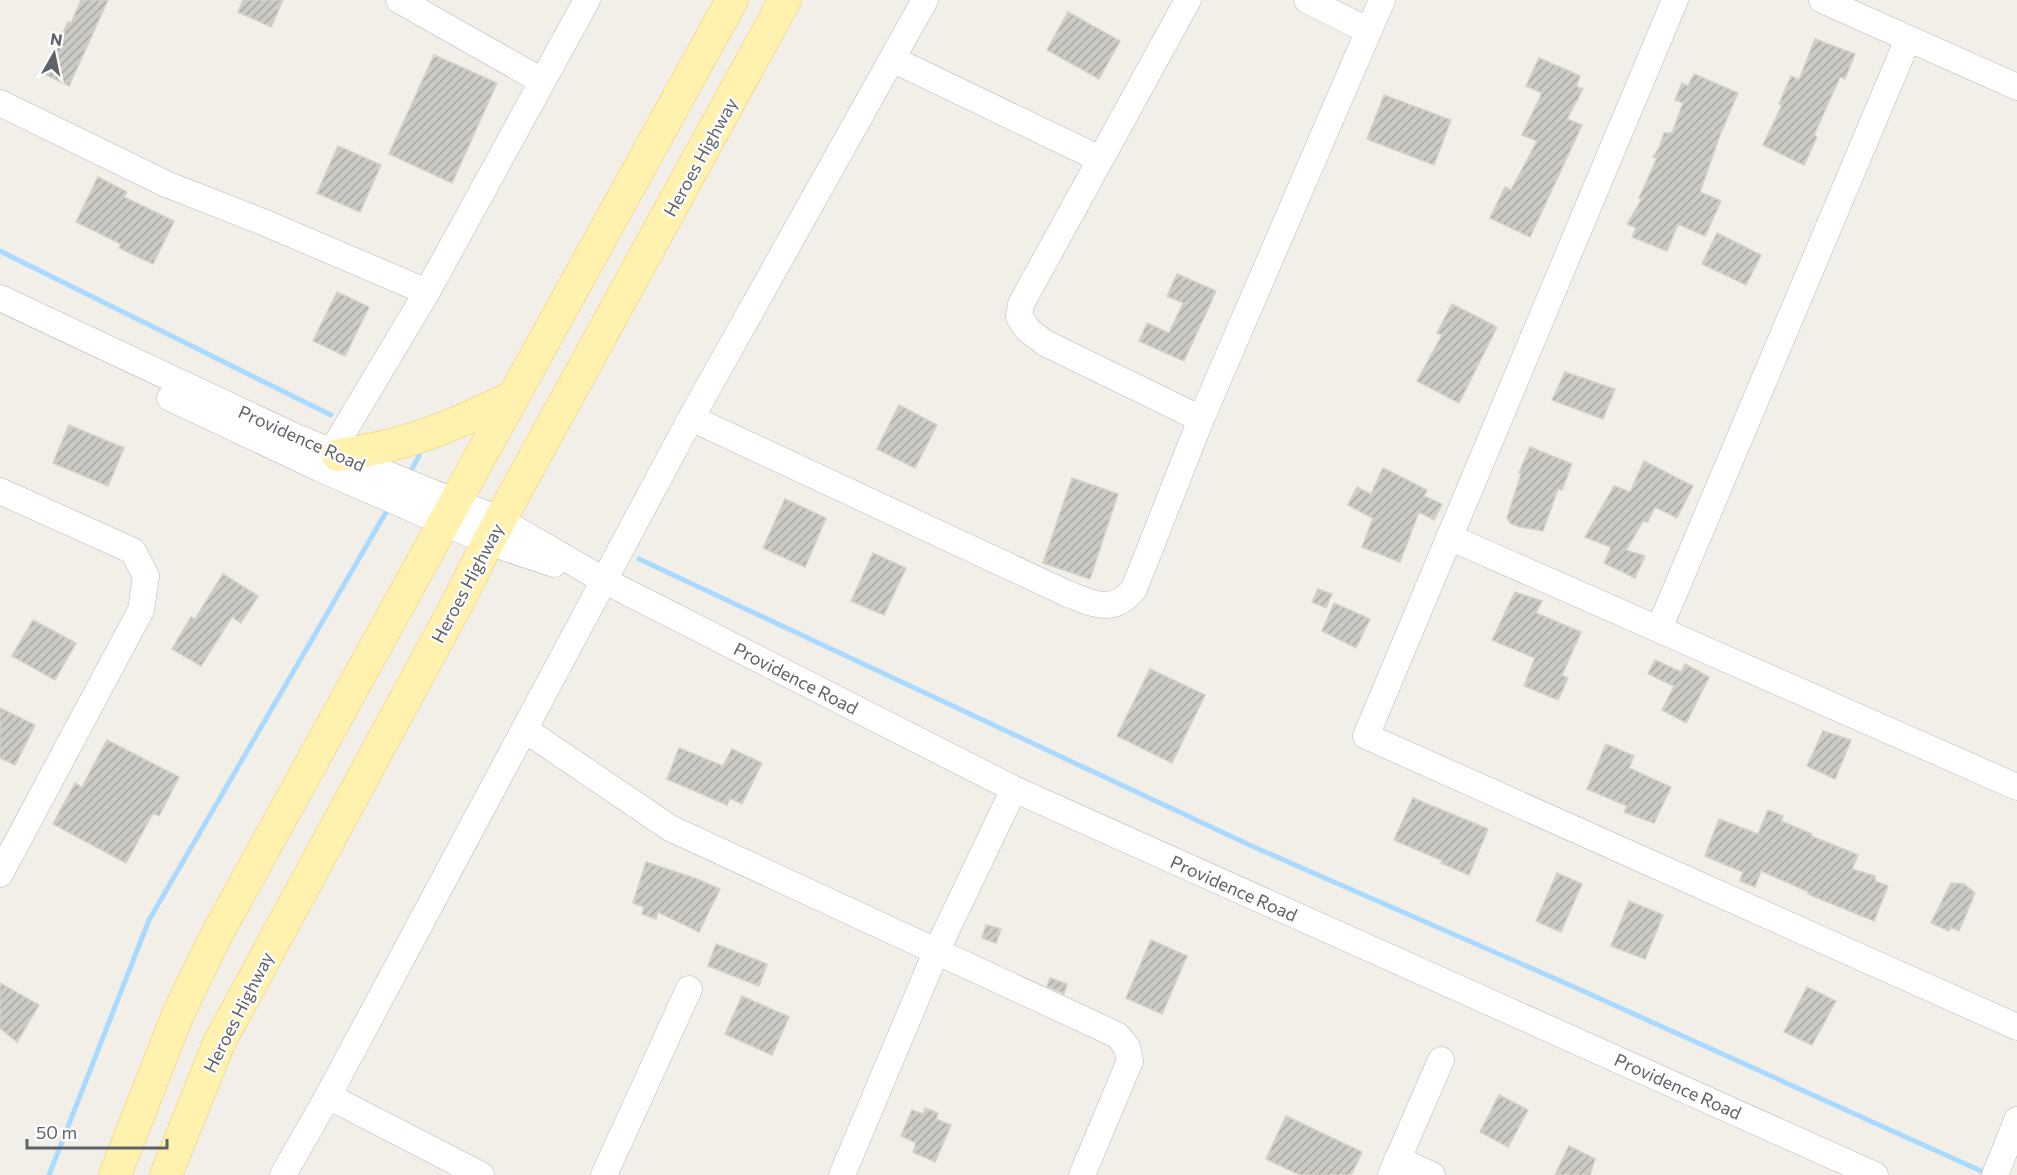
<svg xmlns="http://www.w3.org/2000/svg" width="2017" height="1175" font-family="Commissioner,sans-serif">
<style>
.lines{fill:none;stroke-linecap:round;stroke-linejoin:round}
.stream{stroke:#aadaff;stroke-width:5}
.building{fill:url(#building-hatch);stroke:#d6d1c6;stroke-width:1.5}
.minor-casing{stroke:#b5b8bc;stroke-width:27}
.major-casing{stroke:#f2c960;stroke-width:33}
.minor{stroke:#fff;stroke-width:26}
.major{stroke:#fff2af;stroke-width:32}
.labels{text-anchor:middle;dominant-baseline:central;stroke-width:4.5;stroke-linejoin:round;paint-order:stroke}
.street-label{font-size:18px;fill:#5f6368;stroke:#fff}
</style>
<defs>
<pattern id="building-hatch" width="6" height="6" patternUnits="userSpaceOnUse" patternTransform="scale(1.5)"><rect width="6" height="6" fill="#cccac5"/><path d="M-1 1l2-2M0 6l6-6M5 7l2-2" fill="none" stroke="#a9a8a4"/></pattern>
</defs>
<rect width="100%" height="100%" fill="#f1efe8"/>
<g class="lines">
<!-- stream -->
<path class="stream" d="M0 251 331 415
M408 476 419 456
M639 559 1254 847 1572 986 1981 1171
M49 1175 149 920 389 507"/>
</g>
<!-- building -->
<path class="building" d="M81 0H108L69 86 44 74 68 22 71 23Z
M243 0H283L271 27 238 12Z
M1068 12 1120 41 1099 79 1047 50Z
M1815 39 1855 54 1845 79 1840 77 1814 135 1817 137 1804 165 1763 145 1782 105 1779 104 1791 76 1799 80Z
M434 55 497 83 452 183 389 154Z
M1539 58 1580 76 1576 86 1583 89 1567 119 1582 125 1530 237 1490 218 1505 187 1511 190 1537 141 1522 135 1542 93 1526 86Z
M1694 74 1738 93 1720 135 1700 192 1721 201 1705 236 1678 224 1667 251 1632 237 1636 228 1627 224 1642 199 1639 198 1657 158 1653 157 1659 148 1664 133H1672L1683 103 1675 100 1682 83 1688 86Z
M1384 95 1451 120 1434 165 1367 139Z
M338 146 381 165 360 212 317 193Z
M98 177 127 192 124 197 174 221 153 264 119 248 121 244 76 222Z
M1717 233 1761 255 1746 285 1702 264Z
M1177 274 1216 291 1184 361 1139 341 1147 323 1169 333 1183 303 1167 296Z
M337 292 369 307 345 356 313 341Z
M1452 304 1497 327 1459 403 1417 381 1442 335 1437 333Z
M1565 372 1615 389 1603 419 1552 400Z
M899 405 937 425 915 468 877 449Z
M69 425 124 448 108 486 53 463Z
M1530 447 1572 464 1562 490 1558 489 1543 531 1520 527 1510 523 1507 518 1521 474 1519 473Z
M1644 461 1693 486 1677 518 1655 507 1648 522 1643 521 1626 550 1645 556 1635 578 1604 563 1611 547 1585 537 1614 486 1630 492Z
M1383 468 1427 490 1424 496 1442 504 1434 520 1419 512 1400 562 1362 547 1373 518 1348 505 1357 487 1371 494Z
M1072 478 1118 494 1090 579 1043 563Z
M785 499 826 518 805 567 763 548Z
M873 553 906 568 884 615 851 601Z
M223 574 258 596 241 623 232 617 201 666 172 649 191 617 195 619Z
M1318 589 1332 594 1326 608 1312 602Z
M1515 592 1542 601 1536 613 1581 632 1562 675 1568 678 1558 700 1524 686 1535 658 1492 640Z
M1334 603 1370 619 1356 648 1322 631Z
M33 620 76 643 55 680 12 656Z
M1655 660 1681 672 1685 664 1709 677 1686 723 1662 710 1674 686 1648 674Z
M1150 669 1205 695 1172 763 1117 736Z
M0 708 35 725 15 765 0 758Z
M1823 731 1851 740 1835 779 1807 766Z
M107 740 179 777 159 816 153 813 126 863 53 824 75 783 82 787Z
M1606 744 1634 756 1629 768 1671 787 1654 823 1624 812 1627 806 1587 789Z
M679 748 723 766 732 749 762 763 742 804 730 798 727 805 667 779Z
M1413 798 1488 829 1469 875 1441 863 1443 861 1394 840Z
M1768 810 1783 816 1781 821 1812 834 1811 836 1858 855 1852 869 1875 876V881L1888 886 1874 921 1808 894 1809 892 1761 871 1755 887 1740 881 1743 872 1705 856 1719 819 1758 834Z
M646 862 697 879 720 889 699 932 658 912 656 919 642 914 644 907 633 903Z
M1557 873 1582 884 1561 932 1536 921Z
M1951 883 1964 884 1975 893 1959 931 1951 927 1949 931 1931 923Z
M1629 901 1663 915 1645 959 1611 946Z
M986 925 1001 929 996 943 982 938Z
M1151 940 1187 956 1162 1014 1126 998Z
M716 944 767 964 759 986 708 966Z
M1050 978 1067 984 1064 994 1047 986Z
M0 983 39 1005 17 1042 0 1028Z
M1807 987 1836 1001 1812 1045 1784 1032Z
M742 996 789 1017 772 1055 725 1034Z
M1499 1095 1528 1110 1508 1147 1480 1132Z
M925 1108 938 1113 936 1119 951 1125 935 1162 913 1152 916 1143 901 1136 912 1110 923 1114Z
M1286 1116 1362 1152 1351 1175H1300L1266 1159Z
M1569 1146 1595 1159 1590 1175H1555Z"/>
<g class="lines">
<!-- minor casing -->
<g class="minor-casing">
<path id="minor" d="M399 0 542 81
M1188 0 1021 304 1019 317 1028 330 1045 343 1201 419
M1307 0 1369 31
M1675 0 1366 736 2017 1027
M1822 0 2017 87
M892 59 1100 159
M0 103 166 184 263 222 427 292
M0 298 296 437 500 520 603 580 1014 789 1875 1175
M170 398 321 469 488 542 554 564
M691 418 1068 594C1094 604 1113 615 1134 589L1201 419 1382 0
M323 466 427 292 587 0
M0 491 133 551 146 576 141 610 0 874
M1449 537 2017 787
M1659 629 1908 39
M524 729 670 828 1117 1035 1127 1047 1130 1061 1082 1175
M328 1096 481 1175
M1397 1159 1432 1175
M283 1175 328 1096 691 418 925 0
M604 1175 689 989
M842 1175 936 952 1014 789
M1391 1175 1441 1060
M1995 1175 2017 1120"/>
</g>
<!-- major casing -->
<g class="major-casing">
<path id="major" d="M338 455C407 446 453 426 514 396
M115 1175 178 1014 216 936 732 0
M166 1175 219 1043 458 602 488 542 785 0"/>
</g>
<!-- minor -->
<use href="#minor" class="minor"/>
<!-- major -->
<use href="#major" class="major"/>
</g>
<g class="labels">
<!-- street labels -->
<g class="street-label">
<text transform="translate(700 157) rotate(-61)">Heroes Highway</text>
<text transform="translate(302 438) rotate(24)">Providence Road</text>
<text transform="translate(467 583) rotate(-62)">Heroes Highway</text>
<text transform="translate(796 678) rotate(27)">Providence Road</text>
<text transform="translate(1234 888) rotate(24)">Providence Road</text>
<text transform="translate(238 1012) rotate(-63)">Heroes Highway</text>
<text transform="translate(1678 1086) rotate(24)">Providence Road</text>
</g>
</g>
<!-- north arrow -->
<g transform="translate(54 54) rotate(9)" stroke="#ffffff" stroke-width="4.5" paint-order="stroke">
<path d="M0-4.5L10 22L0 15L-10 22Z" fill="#5f6368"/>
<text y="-9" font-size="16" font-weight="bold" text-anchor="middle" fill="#5f6368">N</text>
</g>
<!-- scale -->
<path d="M27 1139v9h140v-9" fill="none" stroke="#5f6368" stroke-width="3"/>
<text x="36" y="1139" font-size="18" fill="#5f6368" stroke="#ffffff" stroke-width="4.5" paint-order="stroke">50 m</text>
</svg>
